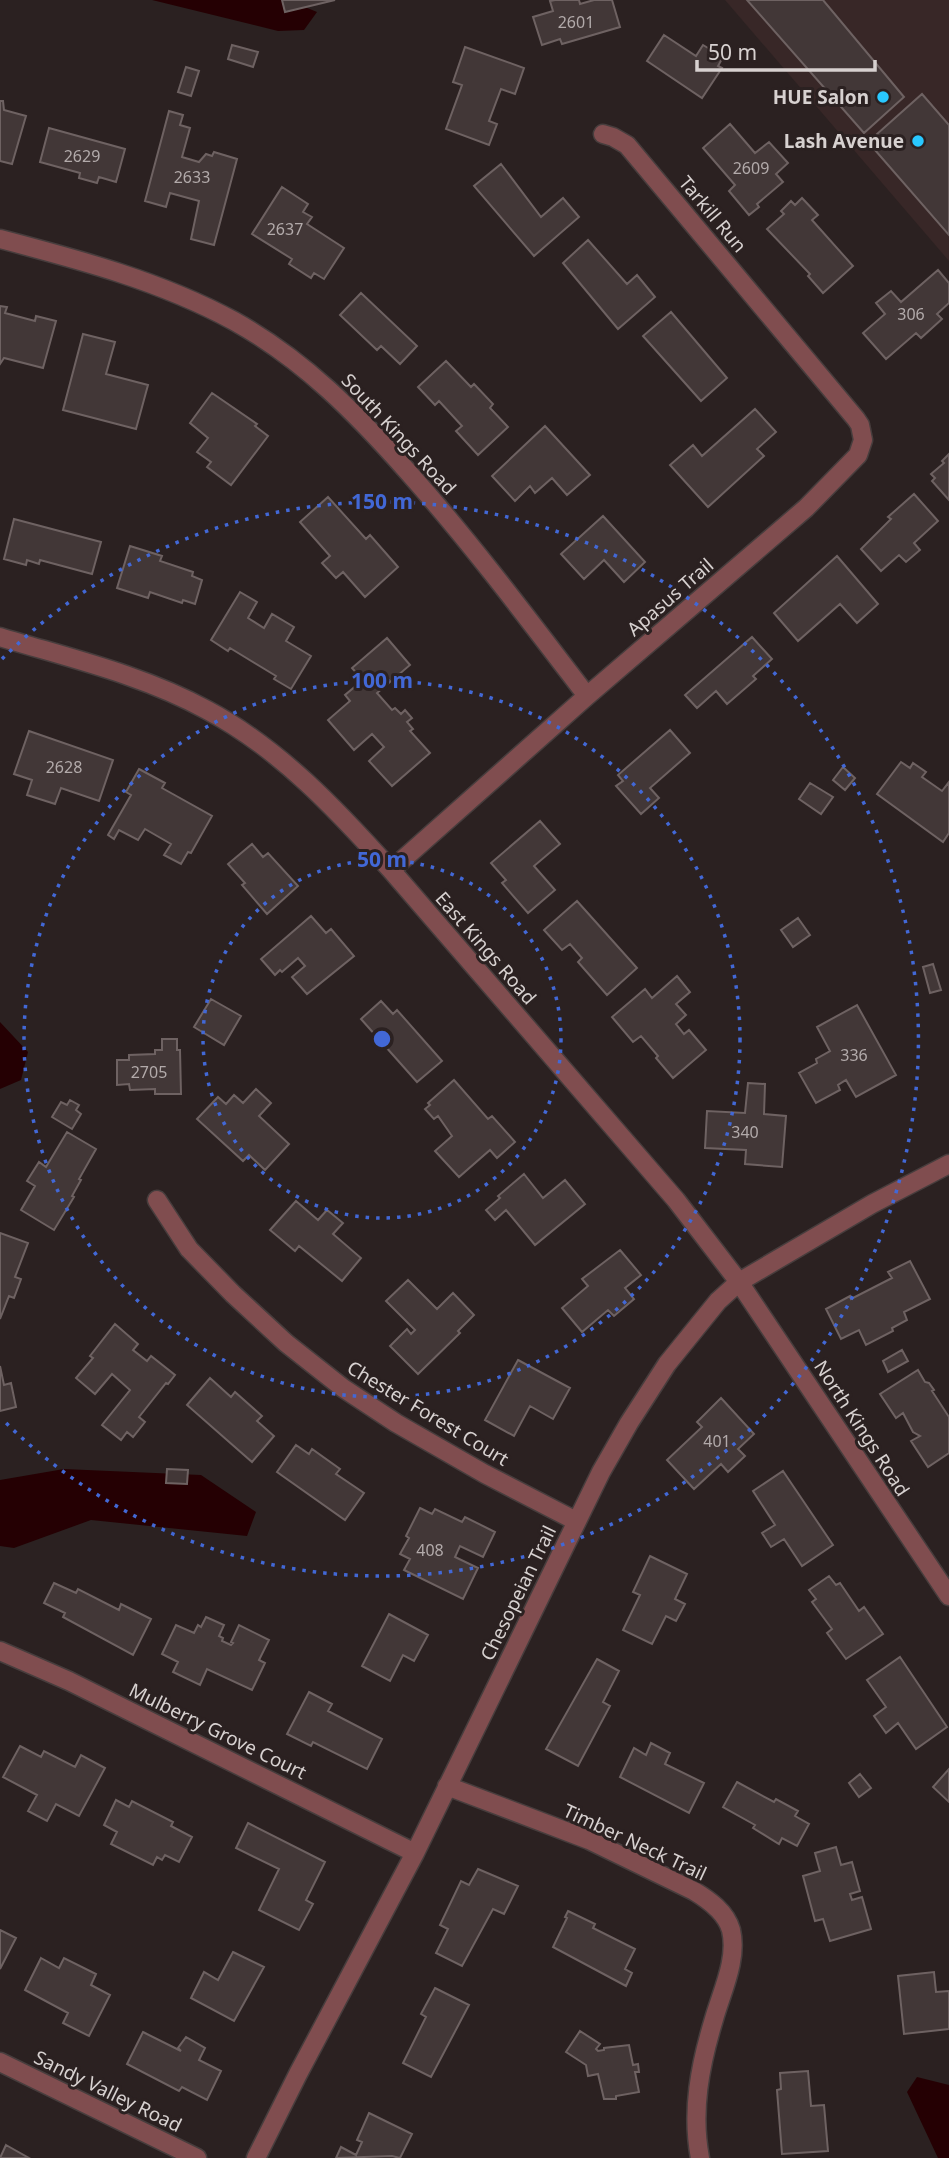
<svg xmlns="http://www.w3.org/2000/svg" width="949" height="2158" font-family="'Noto Sans',sans-serif">
<style>
.built{fill:#382727}
.water{fill:#250003}
.building{fill:#423737;stroke:#6e6262;stroke-width:2}
.lines{fill:none;stroke-linecap:round;stroke-linejoin:round}
.street-casing{stroke:#473d3d;stroke-width:21}
.street{stroke:#804d4f;stroke-width:18}
.ring{fill:none;stroke:#4268d6;stroke-width:3.5;stroke-dasharray:3.5 7}
.poi-dot{fill:#29c8ff;stroke:#2b2121;stroke-width:2.5}
.labels{text-anchor:middle;dominant-baseline:central;stroke-width:6;stroke-linejoin:round;paint-order:stroke}
.number-label{font-size:16px;fill:#b2aaaa}
.poi-label{font-size:19px;font-weight:bold;fill:#d7d1d0;stroke:#2b2121;text-anchor:end}
.street-label{font-size:19px;fill:#d7d1d0;stroke:#2b2121}
.centre{fill:#4268d6;stroke:#2b2121;stroke-width:3.5}
.ring-label{font-size:21px;text-anchor:middle;font-weight:bold;fill:#4268d6;stroke:#2b2121;stroke-width:6;stroke-linejoin:round;paint-order:stroke}
</style>
<rect width="100%" height="100%" fill="#2b2121"/>
<!-- built -->
<path class="built" d="M725 0H949V261Z"/>
<!-- water -->
<path class="water" d="M152 0H288L317 12 304 30 278 31Z
M0 1022 28 1052 21 1080 0 1089Z
M64 1469 201 1475 256 1512 247 1536 91 1520 14 1548 0 1546V1480Z
M917 2077 949 2085V2158H938L907 2092Z"/>
<!-- building -->
<path class="building" d="M282 0H335L285 12Z
M555 0H579L580 4 594 0H612L620 27 562 44 560 39 542 45 533 17 553 11 550 1Z
M747 0H823L904 97 864 133Z
M664 35 696 56 703 45 723 57 718 66 722 68 702 98 647 61Z
M232 45 258 52 253 67 228 59Z
M465 47 524 68 515 94 501 89 489 121 497 124 489 145 446 129 462 85 453 82Z
M186 67 199 71 191 96 178 92Z
M922 94 949 125V235L868 142Z
M0 101H3L4 110 26 116 12 164 0 161Z
M169 111 183 115 180 125 190 128 182 157 199 162 206 154 212 156 214 152 237 159 214 245 191 239 199 201 170 193 166 207 145 201Z
M730 124 755 153 769 142 788 163 776 174 783 182 757 204 759 207 749 215 729 191 735 185 703 148Z
M49 128 125 149 116 182 99 177 97 183 79 178 80 173 40 162Z
M501 164 541 217 563 198 579 217 534 256 474 186Z
M282 187 308 204 303 212 312 217 307 224 344 248 324 279 314 273 311 278 289 264 292 259 252 234Z
M802 198 818 215 812 220 853 266 823 293 808 276 810 274 767 229 784 214 781 211 791 201 795 205Z
M588 240 627 284 637 275 655 297 618 329 563 263Z
M938 270 949 283V303L937 314 942 319 921 338 916 333 886 359 863 333 885 314 876 303 891 291 901 302Z
M361 293 417 346 400 364 381 346 377 350 340 315Z
M0 306 7 307 5 313 35 321 36 316 56 321 43 368 4 358 0 364Z
M671 312 727 378 701 401 643 336Z
M83 334 115 342 106 374 148 385 136 429 63 410Z
M446 361 471 387 474 384 493 404 490 408 508 427 478 455 456 431 462 426 439 401 435 405 418 387Z
M212 393 257 424 255 426 268 436 231 485 207 467 211 462 197 452 208 438 190 423Z
M755 409 776 432 757 449 764 456 708 507 670 465 693 445 702 456Z
M545 426 590 475 567 495 552 478 535 493 530 486 515 501 492 476Z
M949 454V500L932 481 935 478 931 474 944 463 942 461Z
M914 494 938 521 914 543 920 550 906 562 899 555 881 571 861 549 891 519 888 517Z
M328 497 366 539 370 535 398 567 365 597 343 572 336 578 322 563 330 556 300 522Z
M603 516 645 562 624 582 604 560 584 579 561 554Z
M14 519 101 542 92 574 40 560 39 564 27 560 26 565 4 559Z
M130 546 162 556 160 561 193 572 192 576 202 580 195 604 183 600 182 603 150 592 148 598 117 588Z
M837 556 878 604 857 623 840 604 798 641 774 613Z
M240 592 257 602 248 618 264 628 272 614 294 627 286 641 311 656 291 689 274 679 276 676 230 648 228 651 211 640Z
M752 637 772 659 753 676 756 679 727 704 716 691 697 708 685 695Z
M387 638 410 665 377 693 392 710 395 708 401 714 405 710 412 718 407 722 413 729 410 731 430 753 392 786 369 761 384 747 372 734 354 750 328 720 350 701 345 695 363 680 352 668Z
M670 730 690 753 650 788 659 798 641 814 616 786 623 781 618 775Z
M29 731 113 760 99 801 61 788 55 804 27 795 32 780 14 774Z
M901 762 910 768 913 763 926 772 922 777 942 791 949 782V833L943 842 877 794Z
M843 767 855 778 845 790 833 780Z
M139 769 165 783 162 788 212 816 191 853 188 852 181 864 164 855 171 844 145 829 138 840 119 830 114 839 108 835 131 795 126 792Z
M810 783 833 797 821 814 799 799Z
M540 821 560 844 534 866 555 890 528 913 502 883 506 880 491 863Z
M252 844 263 857 268 853 298 886 267 914 242 885 245 883 228 864Z
M577 901 637 968 607 995 578 962 582 958 570 944 562 950 544 930Z
M311 916 326 933 331 929 354 956 307 994 292 977 305 966 298 958 282 972 280 970 275 975 261 959Z
M798 918 810 935 793 947 781 930Z
M933 964 941 990 930 993 923 967Z
M677 976 690 992 676 1004 686 1015 676 1024 684 1034 689 1030 706 1050 673 1078 656 1058 658 1056 641 1036 633 1042 612 1017 645 989 652 998Z
M211 999 241 1016 224 1045 194 1027Z
M381 1001 393 1014 397 1010 442 1061 417 1082 361 1019Z
M857 1005 896 1075 856 1097 846 1080 838 1085 840 1090 816 1103 799 1073 817 1063 816 1059 830 1051 817 1027Z
M162 1039H177V1050H180L181 1094H155V1089L130 1090 129 1084 117 1085V1060H129V1055L155 1054V1050H162Z
M454 1080 488 1119 492 1116 515 1142 497 1158 490 1150 459 1177 435 1151 452 1136 438 1116 434 1119 425 1109 430 1105 428 1103Z
M748 1083 765 1084 764 1114 786 1116 782 1167 745 1164 746 1150 705 1148 707 1111 745 1113Z
M256 1089 271 1103 259 1116 289 1144 265 1170 249 1155 243 1161 197 1119 218 1097 226 1104 234 1095 243 1103Z
M70 1100 79 1105 76 1110 81 1114 72 1129 52 1117 61 1102 67 1105Z
M67 1132 96 1149 79 1179 81 1180 72 1196 74 1197 54 1230 21 1210 35 1186 27 1181 39 1162 46 1167Z
M524 1174 543 1198 565 1180 585 1204 535 1245 506 1210 495 1220 486 1210 500 1198 498 1196Z
M296 1201 318 1220 327 1210 343 1223 333 1234 361 1258 342 1281 299 1246 295 1251 270 1230Z
M0 1233 28 1243 15 1277 21 1279 14 1298 9 1296 0 1319Z
M620 1250 641 1275 625 1288 634 1299 614 1316 608 1310 582 1332 562 1308 588 1286 582 1279Z
M910 1261 930 1299 904 1312 907 1320 892 1328 893 1331 866 1345 859 1330 841 1339 826 1309 850 1296 851 1299 892 1278 888 1272Z
M408 1280 437 1309 453 1293 474 1315 458 1331 460 1333 418 1374 390 1346 407 1329 411 1334 415 1330 386 1301Z
M115 1324 138 1344 133 1350 147 1361 151 1356 175 1375 168 1384 166 1383 139 1417 145 1422 133 1437 127 1432 121 1440 102 1425 130 1390 112 1374 95 1394 76 1378 93 1358 90 1356Z
M902 1350 908 1361 888 1372 883 1361Z
M518 1360 570 1388 553 1419 530 1406 514 1436 485 1420Z
M0 1366 4 1385 11 1383 16 1407 0 1411Z
M918 1370 925 1382 929 1383 934 1390 932 1391 949 1417V1453L928 1467 911 1441 920 1436 913 1432 903 1413 896 1418 880 1394Z
M210 1378 231 1397 235 1392 262 1416 257 1421 274 1436 252 1462 187 1405Z
M721 1398 754 1434 738 1449 745 1456 728 1472 721 1464 694 1489 667 1460 702 1427 697 1422Z
M296 1445 309 1454 312 1449 340 1469 336 1474 364 1493 345 1520 277 1472Z
M167 1469 188 1470 187 1484 166 1483Z
M783 1471 833 1545 802 1566 784 1539 771 1547 762 1533 775 1525 753 1491Z
M420 1508 432 1514 435 1509 462 1522 465 1517 495 1532 483 1557 460 1546 455 1557 478 1568 463 1599 404 1570 410 1559 400 1554 409 1538 406 1536Z
M650 1556 687 1574 675 1599 685 1604 676 1621 666 1616 652 1644 623 1630 640 1595 633 1592Z
M829 1576 836 1585 840 1583 859 1611 864 1607 883 1634 846 1659 827 1633 832 1629 812 1602 816 1599 809 1590Z
M54 1583 76 1593 78 1589 119 1610 121 1604 151 1619 133 1655 63 1617 65 1613 44 1603Z
M389 1614 428 1635 414 1661 403 1655 390 1681 362 1666Z
M206 1617 224 1625 219 1636 223 1638 222 1641 231 1645 233 1643 231 1642 239 1625 269 1640 259 1660 265 1663 252 1690 207 1669 200 1685 173 1672 178 1662 162 1654 176 1625 194 1633 198 1625 201 1627Z
M900 1657 947 1727 916 1749 898 1723 886 1733 874 1716 886 1707 867 1680Z
M597 1659 619 1671 603 1702 610 1706 578 1766 546 1749Z
M309 1692 332 1704 328 1711 382 1739 367 1769 313 1742 311 1746 287 1734Z
M651 1743 670 1753 665 1764 704 1783 689 1813 620 1777 634 1748 646 1755Z
M20 1746 41 1757 44 1751 75 1767 81 1755 105 1768 79 1816 56 1804 47 1821 28 1811 37 1795 3 1777Z
M949 1769V1802L933 1787Z
M860 1774 871 1788 859 1797 849 1783Z
M737 1782 774 1802 776 1799 798 1811 795 1816 809 1824 797 1846 782 1838 779 1844 753 1828 755 1825 723 1807Z
M116 1800 129 1807 132 1801 173 1822 171 1826 192 1837 179 1862 165 1855 162 1860 157 1857 153 1865 111 1844 117 1832 104 1825Z
M248 1823 325 1862 306 1900 313 1904 299 1930 259 1910 279 1869 236 1848Z
M836 1847 841 1865 852 1862 860 1891 850 1894 852 1900 862 1897 871 1929 830 1941 823 1919 815 1921 803 1876 820 1871 815 1853Z
M478 1869 518 1886 504 1914 493 1909 462 1966 436 1953 448 1929 440 1925 461 1881 469 1885Z
M568 1911 595 1924 593 1928 635 1949 625 1969 632 1973 626 1986 553 1947 567 1918 565 1917Z
M0 1930 16 1938 0 1969Z
M233 1952 264 1967 234 2021 191 1998 204 1972 218 1980Z
M41 1958 59 1968 64 1958 96 1974 91 1985 110 1995 89 2036 63 2023 68 2013 25 1990Z
M934 1972 936 1992 949 1991V2029L904 2034 898 1976Z
M435 1988 469 2005 431 2077 403 2063 426 2017 421 2014Z
M580 2031 600 2044 596 2049 598 2051 604 2050V2048L629 2045 633 2065 638 2064 639 2072H635L639 2092 616 2096V2099H604L598 2074 588 2076 586 2065 566 2052Z
M143 2032 181 2051 178 2048 186 2037 205 2048 199 2060 221 2071 207 2100 182 2087 179 2091 127 2064Z
M808 2071 811 2106 824 2105 828 2151 782 2154 777 2090 781 2089 780 2073Z
M369 2113 412 2134 400 2158 392 2156 336 2158 341 2147 356 2155 362 2142 357 2140Z
M6 2145 29 2158H0Z"/>
<g class="lines">
<!-- street casing -->
<g class="street-casing">
<path id="street" d="M0 239C80 260 160 281 234 321 304 360 356 413 409 473 472 544 529 620 587 696
M0 637C69 658 143 675 207 710 279 748 337 810 391 870L676 1200 739 1282 949 1596
M391 870 587 696 806 508 858 455 863 440 860 425 856 419 627 145 613 137 603 134
M157 1200 189 1249 233 1294 286 1343 343 1388 396 1423 485 1474 576 1521
M0 1651 69 1681 415 1853
M447 1786 589 1840 694 1891C709 1900 726 1912 731 1930 738 1959 722 1991 714 2019 700 2065 691 2111 700 2158
M0 2062 197 2158
M256 2158 298 2074 415 1853 601 1472 629 1423 667 1364 718 1301 739 1282 872 1204 949 1164"/>
</g>
<!-- street -->
<use href="#street" class="street"/>
</g>
<!-- distance rings -->
<g class="ring">
<circle cx="382" cy="1039" r="179"/>
<circle cx="382" cy="1039" r="358"/>
<path d="M2 659A537 537 0 1 1 2 1419"/>
</g>
<!-- markers -->
<g class="poi-dot">
<circle cx="883" cy="97" r="7"/>
<circle cx="918" cy="141" r="7"/>
</g>
<g class="labels">
<!-- number labels -->
<g class="number-label">
<text x="576" y="22">2601</text>
<text x="82" y="156">2629</text>
<text x="751" y="168">2609</text>
<text x="192" y="177">2633</text>
<text x="285" y="229">2637</text>
<text x="911" y="314">306</text>
<text x="64" y="767">2628</text>
<text x="854" y="1055">336</text>
<text x="149" y="1072">2705</text>
<text x="745" y="1132">340</text>
<text x="717" y="1441">401</text>
<text x="430" y="1550">408</text>
</g>
<!-- poi labels -->
<g class="poi-label">
<text x="869" y="97">HUE Salon</text>
<text x="904" y="141">Lash Avenue</text>
</g>
<!-- street labels -->
<g class="street-label">
<text transform="translate(713 214) rotate(50)">Tarkill Run</text>
<text transform="translate(399 434) rotate(47)">South Kings Road</text>
<text transform="translate(670 597) rotate(-41)">Apasus Trail</text>
<text transform="translate(486 948) rotate(49)">East Kings Road</text>
<text transform="translate(428 1413) rotate(31)">Chester Forest Court</text>
<text transform="translate(862 1428) rotate(57)">North Kings Road</text>
<text transform="translate(518 1593) rotate(-64)">Chesopeian Trail</text>
<text transform="translate(218 1731) rotate(26)">Mulberry Grove Court</text>
<text transform="translate(635 1842) rotate(25)">Timber Neck Trail</text>
<text transform="translate(108 2091) rotate(26)">Sandy Valley Road</text>
</g>
</g>
<circle cx="382" cy="1039" r="10" class="centre"/>
<g class="ring-label">
<text x="382" y="509">150 m</text>
<text x="382" y="688">100 m</text>
<text x="382" y="867">50 m</text>
</g>
<!-- scale -->
<path d="M697 60v10h178v-10" fill="none" stroke="#d7d1d0" stroke-width="3.5"/>
<text x="708" y="60" font-size="21" fill="#d7d1d0" stroke="#2b2121" stroke-width="5" paint-order="stroke">50 m</text>
</svg>
